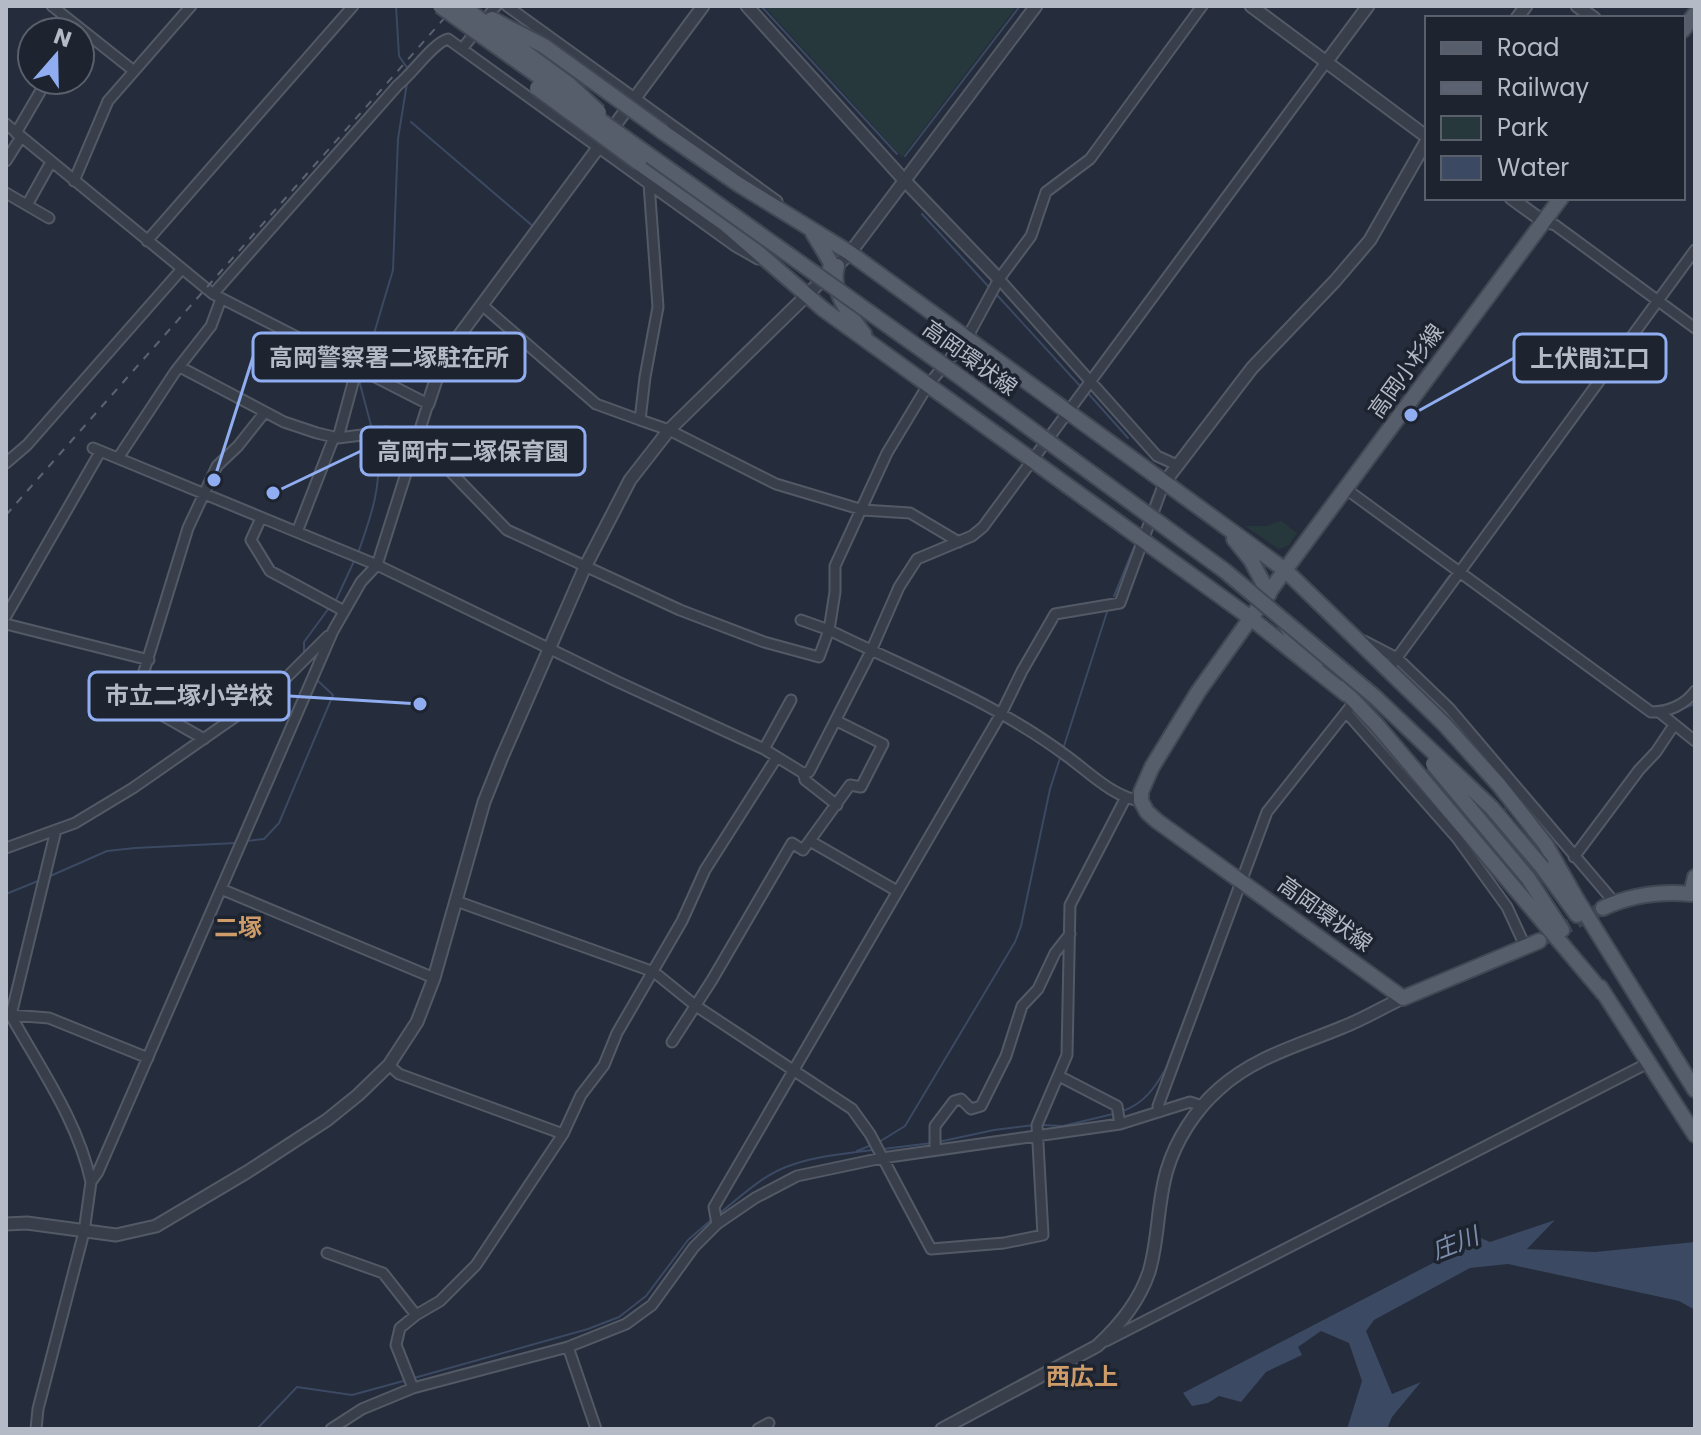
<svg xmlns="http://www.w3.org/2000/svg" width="1701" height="1435" font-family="Poppins,'Noto Sans JP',sans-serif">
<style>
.green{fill:#27383c}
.water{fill:#3b4963}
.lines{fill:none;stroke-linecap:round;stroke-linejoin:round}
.stream{stroke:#3b4963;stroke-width:2}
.minor-tunnel{stroke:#3a4150;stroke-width:9;stroke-dasharray:9 4.5;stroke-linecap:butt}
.primary-tunnel{stroke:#3a4150;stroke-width:14;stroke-dasharray:14 7;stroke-linecap:butt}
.minor-casing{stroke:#535a66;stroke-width:13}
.tertiary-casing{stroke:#535a66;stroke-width:15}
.primary-casing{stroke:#414854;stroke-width:18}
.minor{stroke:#383f4b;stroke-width:9}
.tertiary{stroke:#383f4b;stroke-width:11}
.primary{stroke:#565d6b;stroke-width:14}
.rail{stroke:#5b6272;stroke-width:2;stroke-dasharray:8 8;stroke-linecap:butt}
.primary-bridge-casing{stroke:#414854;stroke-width:18;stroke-linecap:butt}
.primary-bridge{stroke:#565d6b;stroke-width:14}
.labels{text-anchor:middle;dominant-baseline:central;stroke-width:7;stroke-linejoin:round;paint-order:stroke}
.street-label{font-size:22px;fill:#b4bac6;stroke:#1d2430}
.neighbourhood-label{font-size:24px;font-weight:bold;fill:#cd9c69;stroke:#1d2430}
.water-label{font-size:24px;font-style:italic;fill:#7d8eac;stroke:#1d2430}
.leader{fill:none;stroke:#8fadf0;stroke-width:3}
.callout-dot{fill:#8fadf0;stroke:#1d2430;stroke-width:3}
.callout{fill:#1d2430;stroke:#8fadf0;stroke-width:3}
.callout-label{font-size:24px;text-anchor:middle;font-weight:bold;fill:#b4bac6}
</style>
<rect width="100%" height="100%" fill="#252c3b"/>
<!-- green -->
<path class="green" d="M764 6H1017L902 157Z
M1281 521 1297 533 1289 545 1279 549 1245 526H1267Z"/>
<!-- water -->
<path class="water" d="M1555 1220 1527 1249 1595 1252 1695 1242V1310L1679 1301 1508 1264 1470 1268 1374 1320 1366 1331 1392 1394 1421 1382 1392 1417 1387 1429H1347L1362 1381 1349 1343 1321 1331 1298 1347 1302 1355 1266 1372 1241 1402 1219 1396 1208 1403 1192 1406 1183 1393 1481 1238 1490 1242Z"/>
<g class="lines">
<!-- stream -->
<path class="stream" d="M396 6 399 56 408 69
M761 6 897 154
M411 122 535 228
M905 156 1020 6
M922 214 989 287
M996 294 1081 387
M364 367 393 270 398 139 407 83
M362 373 360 384 372 429
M1086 391 1128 438
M1149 507 1153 496
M358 553C371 517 385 478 375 439
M1114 596 1135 545
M336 600 355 559
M1398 647 1449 576 1452 578
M304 653V642L329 608
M1684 708 1695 704
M1063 749 1107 612
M246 841 264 839 279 823 333 695 317 680
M1245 858 1261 815
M48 877 107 851 135 848 236 843
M6 894 38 881
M1123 1111C1144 1103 1154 1089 1165 1070L1235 886
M1041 1125 1063 1126 1113 1114
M879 1142 905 1126 1015 942 1021 926 1050 789 1061 755
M938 1142 994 1130 1034 1125
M883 1149 932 1143
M857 1151 874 1144
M720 1213C740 1197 762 1176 786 1167 813 1156 844 1154 872 1150
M414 1378 588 1329 619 1317 646 1296 688 1240 711 1220
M257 1429 297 1387 352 1395 407 1380"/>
<!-- minor-tunnel -->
<path class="minor-tunnel" d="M1463 834 1491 818 1529 802"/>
<!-- primary-tunnel -->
<path class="primary-tunnel" d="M1539 941 1603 908"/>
<!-- minor casing -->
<g class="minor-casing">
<path id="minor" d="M52 6 134 71
M507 6 777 201
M462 49 496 6
M6 124 213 294 428 404 377 565 361 582 333 631 98 1172 91 1182 84 1232 38 1409 36 1429
M16 133 47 80
M6 161 21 137
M74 181 108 101 191 6
M649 184 658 307 645 377 640 420 669 430 776 484 863 510 910 513 959 542
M6 193 49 218
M27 205 51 162
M1544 222 1555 225 1695 328
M147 241 353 6
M999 279 1157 456 1177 465
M213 294 398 85C412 74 433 43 448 39L735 246 758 259
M482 305 596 404 640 420
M180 367 284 422 317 433 338 438 386 432 417 437 507 530 680 610 764 642 819 657 829 630 835 592V566L887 453 928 385 967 338 999 279 1031 236 1046 192 1090 159 1202 6
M338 438 357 368
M93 448 377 565 616 681 764 749 803 773 809 772 871 651 899 587 917 559 972 536 983 527 1327 61
M118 458 175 372 211 326 221 299
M6 463 27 445 181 270
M1346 489 1651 712C1668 712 1685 705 1695 691
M261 518 251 540 270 571 344 611
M297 532 334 437
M6 616 100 452
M801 620 829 630C910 670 995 702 1068 757 1090 773 1113 797 1141 801
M6 624 149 660
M1364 641 1397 658 1449 708 1615 903
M1388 670 1695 250
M1346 712 1457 838 1507 907 1526 948
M1659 712 1695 741
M204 739 162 715 154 703 137 694 188 528 217 466 238 446 265 412
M764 749 791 700
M803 773 805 780 837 805
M56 830 11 1015 49 1018 148 1058
M810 841 897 891
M6 848 75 823 133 788 275 689 328 636
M1574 857 1639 770 1656 752 1674 725
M221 889 434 978
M456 901 654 972 696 1006 852 1109 870 1134 931 1249 1004 1243 1043 1235 1037 1125 1067 1055 1070 905 1125 799
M10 1014C40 1068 78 1121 91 1182
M672 1042 712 980 792 843 803 850 850 785 861 787 883 744 837 721
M389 1065 399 1074 563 1134
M1059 1076 1117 1106 1120 1124
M1159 1112 1158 1106 1267 812 1354 702
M935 1150V1126L954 1101 961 1099 971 1109 981 1106 1006 1056 1022 1006 1038 989 1055 953 1070 934
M717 1224 714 1207 1002 712 1022 671 1055 614 1120 603 1164 483
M327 1253 383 1273 416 1315
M1106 1341 1648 1063
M568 1347 596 1429
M413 1388 396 1345 400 1328 416 1315 440 1301 476 1265 563 1134 581 1095 604 1065 617 1033 682 921 705 870 777 757
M331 1429 362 1409 413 1388 568 1347 626 1324 652 1305 694 1247 717 1224 755 1198 797 1176 882 1158 1120 1124 1190 1102 1202 1106
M758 1429 769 1423"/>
</g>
<!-- tertiary casing -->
<g class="tertiary-casing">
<path id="tertiary" d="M747 6 905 181 999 279
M1251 6 1427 137
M1577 6 1594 18
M1517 18 1526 6
M1327 61 1368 6
M1511 198 1544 222
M428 404 442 362 456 340 703 6
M1164 483 1252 368 1335 281 1370 240 1427 140
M6 1224 27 1223 116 1235 156 1226 247 1172 327 1120 358 1095 389 1065 417 1022 434 978 484 802 502 757 585 567 630 480 669 430 850 253 1036 6
M942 1429 1097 1346C1120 1325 1139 1302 1149 1272 1159 1239 1157 1203 1167 1170 1176 1140 1195 1110 1219 1089 1254 1057 1300 1045 1343 1027 1364 1019 1383 1007 1403 998"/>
</g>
<!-- primary casing -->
<g class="primary-casing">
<path id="primary" d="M1683 30 1695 14
M663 132 738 184 850 253 1285 570 1444 724 1499 785 1546 845 1576 898 1695 1090
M639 163 724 223 823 309 1252 619 1346 694
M813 233 831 263 829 275
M837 266C830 291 849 314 864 334
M1234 539 1251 560 1269 594
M1286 625 1294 638 1318 660
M1342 688 1377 725 1604 994
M1542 867 1577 915
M1528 878 1562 930
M1603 908C1631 895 1660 891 1691 894L1695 877
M1539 941 1403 998 1157 821 1147 812 1141 801V792L1152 767 1198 692 1285 570 1561 198
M1600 987 1695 1135"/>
</g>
<!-- minor -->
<use href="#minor" class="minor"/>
<!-- tertiary -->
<use href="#tertiary" class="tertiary"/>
<!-- primary -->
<use href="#primary" class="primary"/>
<!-- rail -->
<path class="rail" d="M6 515 455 6"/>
<!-- primary-bridge casing -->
<g class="primary-bridge-casing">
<path id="primary-bridge" d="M440 6 960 377 1225 571 1375 697 1492 808 1542 867
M462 6 570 85 599 112
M492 19 544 46 663 132
M537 88 639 163
M1433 764 1528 878"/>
</g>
<!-- primary-bridge -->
<use href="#primary-bridge" class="primary-bridge"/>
</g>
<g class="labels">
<!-- street labels -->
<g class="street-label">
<text transform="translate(970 358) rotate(36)">高岡環状線</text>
<text transform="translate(1406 371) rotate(-54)">高岡小杉線</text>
<text transform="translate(1325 914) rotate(36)">高岡環状線</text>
</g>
<!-- neighbourhood labels -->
<g class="neighbourhood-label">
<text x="238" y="927">二塚</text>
<text x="1082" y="1376">西広上</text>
</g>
<!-- water labels -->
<g class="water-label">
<text transform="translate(1455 1243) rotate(-21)">庄川</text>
</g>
</g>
<!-- callouts -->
<path class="leader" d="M214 480L253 357M1411 415L1514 358M273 493L361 451M420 704L289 696"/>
<g class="callout-dot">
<circle cx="214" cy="480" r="8"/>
<circle cx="1411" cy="415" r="8"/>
<circle cx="273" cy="493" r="8"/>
<circle cx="420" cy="704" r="8"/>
</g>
<g class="callout">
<rect x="253" y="333" width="272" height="48" rx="8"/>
<rect x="1514" y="334" width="152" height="48" rx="8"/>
<rect x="361" y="427" width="224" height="48" rx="8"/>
<rect x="89" y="672" width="200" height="48" rx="8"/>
</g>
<g class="callout-label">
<text x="389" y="366">高岡警察署二塚駐在所</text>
<text x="1590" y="367">上伏間江口</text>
<text x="473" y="460">高岡市二塚保育園</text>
<text x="189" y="704">市立二塚小学校</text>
</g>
<!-- border -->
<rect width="1701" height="1435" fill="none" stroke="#b4bac6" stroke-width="16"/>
<!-- legend -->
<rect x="1425" y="16" width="260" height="184" fill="#1d2430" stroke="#59606c" stroke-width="2"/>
<rect x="1441" y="42" width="40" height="12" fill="#565d6b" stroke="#59606c" stroke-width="2"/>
<text x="1497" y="56" font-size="24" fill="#b4bac6">Road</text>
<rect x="1441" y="82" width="40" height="12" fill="#5b6272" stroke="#59606c" stroke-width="2"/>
<text x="1497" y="96" font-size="24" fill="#b4bac6">Railway</text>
<rect x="1441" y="116" width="40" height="24" fill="#27383c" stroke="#59606c" stroke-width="2"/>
<text x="1497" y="136" font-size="24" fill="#b4bac6">Park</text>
<rect x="1441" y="156" width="40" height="24" fill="#3b4963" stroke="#59606c" stroke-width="2"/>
<text x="1497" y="176" font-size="24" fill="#b4bac6">Water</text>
<!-- north arrow -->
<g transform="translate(56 56) rotate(20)"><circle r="38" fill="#1d2430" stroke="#59606c" stroke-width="2"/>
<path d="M0-6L14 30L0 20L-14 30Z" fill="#8fadf0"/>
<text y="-12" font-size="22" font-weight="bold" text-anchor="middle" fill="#b4bac6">N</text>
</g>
</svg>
